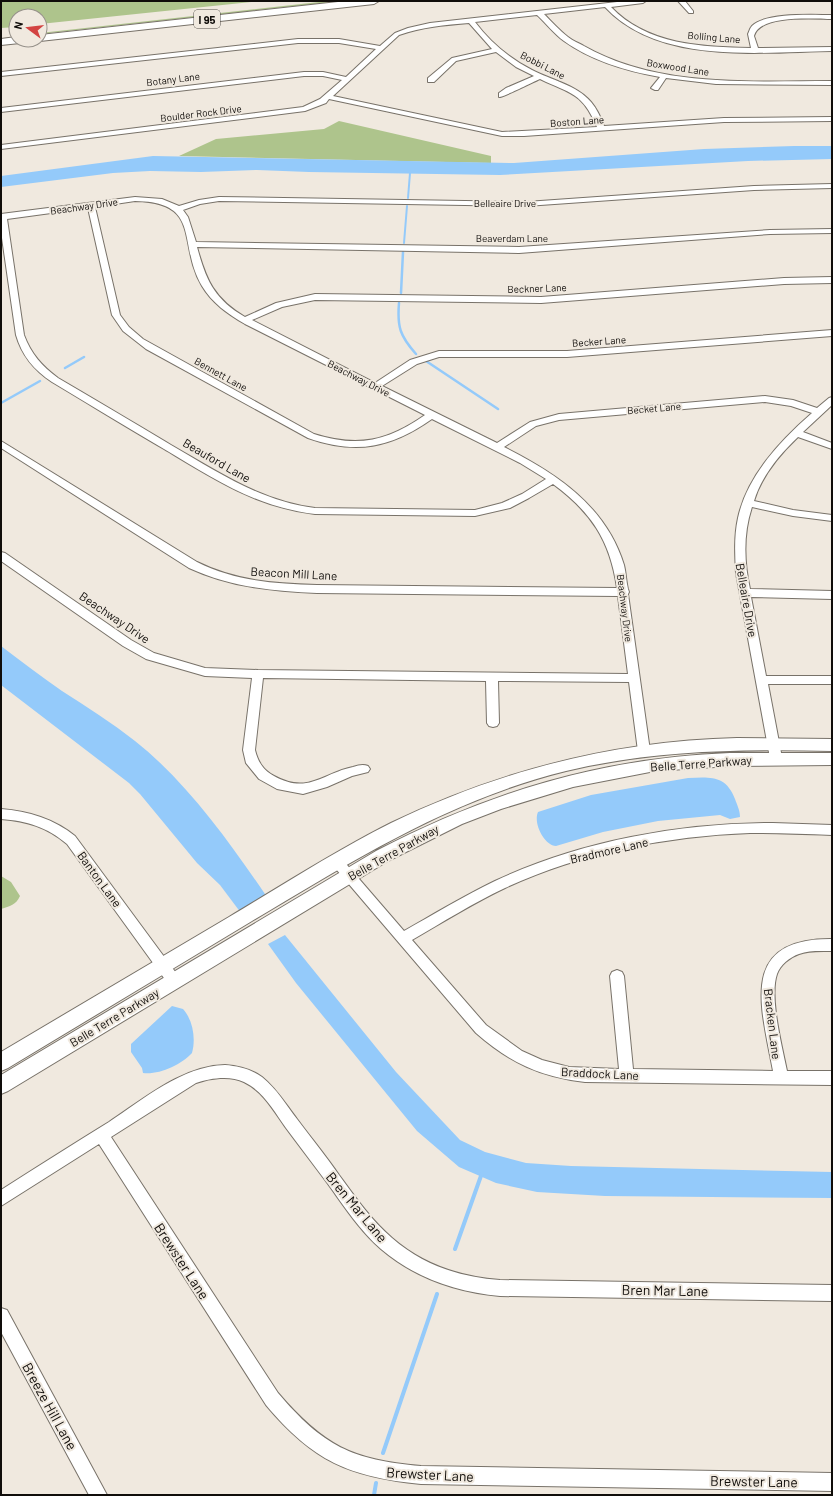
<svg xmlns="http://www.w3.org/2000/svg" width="833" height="1496" font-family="Barlow,sans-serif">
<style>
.green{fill:#aec48c}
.water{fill:#94cafa}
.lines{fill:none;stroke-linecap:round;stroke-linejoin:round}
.stream-far2{stroke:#94cafa;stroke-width:2}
.stream-far1{stroke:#94cafa;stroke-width:2.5}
.stream{stroke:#94cafa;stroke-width:4}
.minor-casing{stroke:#787269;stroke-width:2}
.major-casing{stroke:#787269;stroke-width:2}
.highway-casing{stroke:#787269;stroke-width:2}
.minor{fill:#fff;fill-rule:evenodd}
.major{fill:#fff;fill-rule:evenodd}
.highway{fill:#fff;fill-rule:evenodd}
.labels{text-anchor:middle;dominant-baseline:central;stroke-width:4;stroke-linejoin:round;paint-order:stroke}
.far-street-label{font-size:10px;fill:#100d0a;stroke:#f0e9df}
.shield{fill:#f0e9df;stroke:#534f4a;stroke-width:1}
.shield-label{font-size:11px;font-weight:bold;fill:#100d0a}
.street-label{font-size:12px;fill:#100d0a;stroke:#f0e9df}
.near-street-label{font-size:14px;fill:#100d0a;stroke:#f0e9df}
</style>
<rect width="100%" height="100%" fill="#f0e9df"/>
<!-- green -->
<path class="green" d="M15 1H260L40 24V16H16V27L1 28V2Z
M328 1H342L40 34V33Z
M339 121 491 156V163L179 156 216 139 324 129Z
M1 876 11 882 20 896C16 905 10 906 1 909Z"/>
<!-- water -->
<path class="water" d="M794 146H832V159L748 161 500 175 309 172 257 170 201 172 150 171 113 173 1 187V176L153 156 514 163 704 149Z
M1 646C21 661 42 677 62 691 87 707 112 723 135 741 186 781 231 844 267 897L241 913 220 885 197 863 140 794 129 783 1 685Z
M688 778C710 777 726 775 735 799 737 805 740 810 740 817L730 819 720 815 658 821 603 832 556 846C544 845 533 823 538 812L591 795Z
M285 935 396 1072 460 1140 485 1152 526 1163 571 1166 832 1172V1198L605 1196 537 1192 496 1183 459 1167 417 1131 296 983 268 944Z
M172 1006 183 1009C193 1020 196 1039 192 1053 181 1065 159 1075 143 1073L142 1068 131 1052V1044Z"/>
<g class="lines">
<!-- stream-far2 -->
<path class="stream-far2" d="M408 198 410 173
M404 243 407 206"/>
<!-- stream-far1 -->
<path class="stream-far1" d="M401 293 403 252
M399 303C397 327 400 336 416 354
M426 361 498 409
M65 368 84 357
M1 403 40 381"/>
<!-- stream -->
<path class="stream" d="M455 1249 482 1173
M383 1453 437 1294
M374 1495 376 1483"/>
<!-- minor casing -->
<g class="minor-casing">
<path id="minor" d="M626 1H646L643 3 611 7C647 45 702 47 751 48L748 34C749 32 750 28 752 26 766 12 813 15 832 15V19C814 19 760 14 754 36L758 48 832 47V51C759 52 659 65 605 7L544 14C552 22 560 31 568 37 573 41 579 43 584 46 658 88 750 81 832 81V85L716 84 666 78 658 90H655L651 88 660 77C626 71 592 61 564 41 554 34 546 23 537 15L475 22C490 42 509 58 532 70 551 80 577 85 591 102 597 109 601 118 604 126L724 118 832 117V121L724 122 524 136H502L329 99 326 103 305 111 1 149V145L303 107 320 99 342 80 323 76H304L1 112V108L304 72H323L346 77 376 49 339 43H298L1 76V72L298 39H339L380 46 395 33 408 28 430 23ZM469 23 492 49 452 58 428 78V82H434L456 61 496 52 516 67 534 76 506 88 499 93V97C504 97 533 82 540 79 571 94 582 92 597 127L502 132 333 96 399 35C422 27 445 25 469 23Z
M678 1H685L693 11V13H689Z
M832 184V188L754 190 526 206 219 201 200 204 183 210 188 217 196 242 519 247 770 230 832 229V233L770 234 519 253 197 247C206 280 214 299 245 317L276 303 315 294 541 297 784 278 832 277V283L784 284 541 303 315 300 282 307 252 320 375 383 410 360 439 351H567L832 330V336L567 357H439L417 364 382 386 497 443 530 422 559 414 765 396 793 400 817 408 829 398 832 397V405L803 432 832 443V449L798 437C779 455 761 477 754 501L793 510 832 515V521L793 516 752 507C743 534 744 562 750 589L832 591V599L751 597 766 676H832V684H768L782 758 780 761 776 763 772 761 770 758 736 573C735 555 734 536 738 518 747 476 780 441 812 413L791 406 765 402 559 420 536 426 504 447C556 473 606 506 624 565 626 573 626 581 628 589L629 592 628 594 650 751 648 754 644 756 640 754 638 751 629 682 498 681 499 723 497 726 493 727 489 726 487 723 486 681 263 678 255 750C258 762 263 770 274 776 308 795 323 773 353 767 359 765 363 764 368 766L370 769 368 772 352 776 327 787 303 794 277 789 259 779 246 763 243 750 252 678 205 676 146 659 123 646 1 561V552L5 553 131 640 154 653 205 668 258 670 628 674 618 596 317 593C272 591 230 587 189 568L1 448V441L197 562C235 581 275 584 317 585L617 588C610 540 591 512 553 484L529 498 510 508 475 516 315 514C256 507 214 479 164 449 126 427 89 404 52 382 34 370 22 356 16 335L1 231V214L135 197 162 199 179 206 199 200 219 197 526 202 754 186ZM135 201C203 202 177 244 202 286 212 303 228 314 245 324L425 415C388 441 358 448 314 434L143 339 129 327 120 315 95 207ZM88 208 112 315 123 331 146 349 308 438C356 455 391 448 432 419L520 463 546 479 522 494 502 503 475 510 315 508C260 501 218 472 171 445 134 423 96 400 58 378 42 366 31 354 24 335L7 219Z
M1 809C29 811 54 819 75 836L179 977 181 981 179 985 174 987 169 985 67 844C47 827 27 821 1 819Z
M773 823 832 825V835C805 834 777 833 750 833 667 836 580 853 505 888 473 903 443 922 412 940L486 1025 522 1051 542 1060 569 1067 619 1069 610 976 612 972 617 970 622 972 624 976 633 1069 773 1071C761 1006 738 938 832 939V951C821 951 809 950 799 954 790 957 780 965 777 974 769 997 782 1046 787 1071H832V1085L585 1082C541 1077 510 1063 476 1033L330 862 331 858 336 857 341 858 404 931C434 914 464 896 495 881 580 841 680 823 773 823Z
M225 1065C238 1066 251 1069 262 1077 277 1089 286 1105 297 1119 311 1138 326 1156 339 1175 355 1197 371 1220 392 1238 423 1265 459 1277 500 1280L832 1285V1301L500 1296C456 1292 415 1278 381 1249 360 1231 344 1206 328 1184 314 1165 300 1147 286 1128 274 1111 263 1091 244 1082 230 1075 210 1078 196 1083L111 1137 278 1393C323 1446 352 1460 421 1466L832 1473V1491L421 1484C349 1477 313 1461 266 1405L99 1144 1 1206V1190C37 1167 73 1144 109 1122 144 1099 182 1066 225 1065Z
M1 1308 7 1310 107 1495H89L1 1332Z"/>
</g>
<!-- major casing -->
<g class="major-casing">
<path id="major" d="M737 738 832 739V751C743 749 654 750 566 771 449 800 354 860 252 921 171 970 89 1019 8 1068L1 1071V1052C77 1007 153 962 229 917 283 885 335 851 391 823 501 770 614 741 737 738Z
M730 753H832V765L730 766 655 771 573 787 501 809 462 824 388 861 8 1091 1 1094V1075L376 851C490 792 601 758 730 753Z"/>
</g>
<!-- highway casing -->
<g class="highway-casing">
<path id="highway" d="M347 1H379L374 4 40 41 36 40H40V35Z
M16 37V40H25L20 43 1 45V39Z"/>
</g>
<!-- minor -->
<use href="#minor" class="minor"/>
<!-- major -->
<use href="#major" class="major"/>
<!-- highway -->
<use href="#highway" class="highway"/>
</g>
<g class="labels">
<!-- far-street labels -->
<g class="far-street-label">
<text transform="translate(714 37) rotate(5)">Bolling Lane</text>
<text transform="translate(543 65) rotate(27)">Bobbi Lane</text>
<text transform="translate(678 67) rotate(9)">Boxwood Lane</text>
<text transform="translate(173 79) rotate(-7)">Botany Lane</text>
<text transform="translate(201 113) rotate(-7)">Boulder Rock Drive</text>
<text transform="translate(577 121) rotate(-4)">Boston Lane</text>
<text x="505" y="203">Belleaire Drive</text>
<text transform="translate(84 206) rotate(-8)">Beachway Drive</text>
<text x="512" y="238">Beaverdam Lane</text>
<text transform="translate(537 288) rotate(-2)">Beckner Lane</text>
<text transform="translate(599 341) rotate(-4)">Becker Lane</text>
<text transform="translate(221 374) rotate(29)">Bennett Lane</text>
<text transform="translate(359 378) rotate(27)">Beachway Drive</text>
<text transform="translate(654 408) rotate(-5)">Becket Lane</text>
<text transform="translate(625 608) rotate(83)">Beachway Drive</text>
</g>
<!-- shield labels -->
<rect class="shield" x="194" y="10" width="26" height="18" rx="3"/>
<g class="shield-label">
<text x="207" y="19">I 95</text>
</g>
<!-- street labels -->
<g class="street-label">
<text transform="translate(217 460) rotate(30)">Beauford Lane</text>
<text transform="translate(294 573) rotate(3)">Beacon Mill Lane</text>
<text transform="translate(747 600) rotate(80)">Belleaire Drive</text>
<text transform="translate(115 617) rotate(34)">Beachway Drive</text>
<text transform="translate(701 763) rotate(-4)">Belle Terre Parkway</text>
<text transform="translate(609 850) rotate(-13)">Bradmore Lane</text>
<text transform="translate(393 852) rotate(-29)">Belle Terre Parkway</text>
<text transform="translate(100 879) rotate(54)">Banton Lane</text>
<text transform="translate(114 1017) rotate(-31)">Belle Terre Parkway</text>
<text transform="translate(773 1024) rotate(83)">Bracken Lane</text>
<text transform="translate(600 1073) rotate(3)">Braddock Lane</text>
</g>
<!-- near-street labels -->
<g class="near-street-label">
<text transform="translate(357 1207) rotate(50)">Bren Mar Lane</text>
<text transform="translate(182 1261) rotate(57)">Brewster Lane</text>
<text transform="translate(665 1290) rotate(1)">Bren Mar Lane</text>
<text transform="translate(50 1406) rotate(61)">Breeze Hill Lane</text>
<text transform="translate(430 1474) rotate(3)">Brewster Lane</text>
<text transform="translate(754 1481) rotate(1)">Brewster Lane</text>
</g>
</g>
<!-- border -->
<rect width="833" height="1496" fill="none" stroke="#100d0a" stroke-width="4"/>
<!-- north arrow -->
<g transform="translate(28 28) rotate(285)"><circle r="19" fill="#f0e9df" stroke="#96918a"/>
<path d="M0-3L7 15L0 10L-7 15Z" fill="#d34442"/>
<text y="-6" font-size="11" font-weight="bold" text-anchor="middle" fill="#100d0a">N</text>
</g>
</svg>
